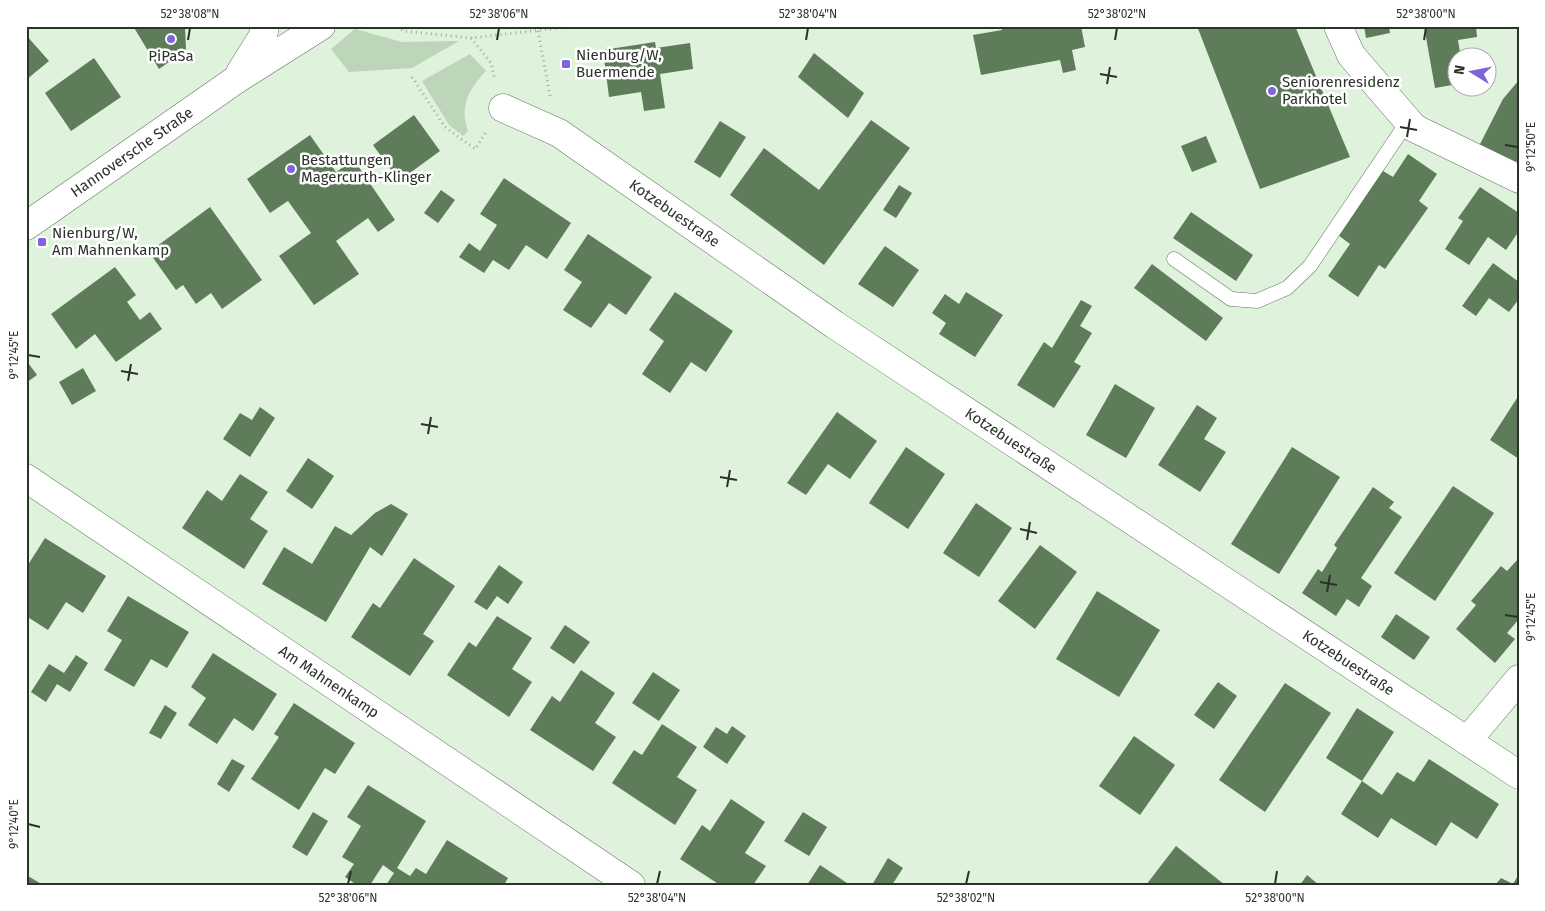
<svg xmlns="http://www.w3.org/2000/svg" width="1545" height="911" font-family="'Fira Sans',sans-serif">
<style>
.green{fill:#bdd5b9}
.building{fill:#5e7c59}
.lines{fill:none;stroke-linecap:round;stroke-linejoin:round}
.lane-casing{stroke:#647662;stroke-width:15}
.street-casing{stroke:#647662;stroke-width:29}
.path{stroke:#9dac9b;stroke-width:3;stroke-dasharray:1 4;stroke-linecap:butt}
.lane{stroke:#fff;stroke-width:14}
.street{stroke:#fff;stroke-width:28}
.ticks{fill:none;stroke:#2b322a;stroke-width:2}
.poi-dot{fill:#8163de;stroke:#fff;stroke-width:2}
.labels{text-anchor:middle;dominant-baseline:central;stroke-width:5;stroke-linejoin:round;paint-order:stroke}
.poi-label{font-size:15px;fill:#2b322a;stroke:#fff;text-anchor:start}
.street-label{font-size:15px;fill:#2b322a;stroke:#fff}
.neatline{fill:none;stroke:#2b322a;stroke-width:2}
.ticks-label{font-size:12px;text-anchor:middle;fill:#2b322a}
</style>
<rect width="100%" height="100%" fill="#dff3dc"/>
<!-- green -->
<path class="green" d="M355 29 402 42 459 41 412 68 349 72 331 49Z
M470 54 486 71C469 89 459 106 468 131L463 136 449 125 422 81Z"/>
<!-- building -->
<path class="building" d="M133 26H185L186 50 159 69Z
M1001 26H1081L1085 47 1072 50 1076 70 1063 73 1060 60 981 75 973 35 1002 30Z
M1197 26H1295L1350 157 1260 189Z
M1364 26H1389L1390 33 1366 38Z
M1424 26H1476L1477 37 1458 40 1461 58H1458V84L1435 88Z
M26 35 49 61 26 80Z
M655 42 656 48 690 43 693 69 660 74 665 108 644 111 641 92 609 97 603 50Z
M814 53 864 93 848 118 798 77Z
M94 58 121 97 71 131 45 93Z
M1519 80V157L1514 166 1478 148 1503 99Z
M414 115 440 151 399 181 373 145Z
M871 120 910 148 824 265 730 195 764 148 819 190Z
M720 121 746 137 720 178 694 162Z
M310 135 336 172 354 160 395 220 378 232 368 218 336 241 359 274 314 305 279 256 311 233 288 201 270 213 247 179Z
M1206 136 1217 162 1192 172 1181 146Z
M1408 154 1437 174 1419 201 1428 208 1385 269 1379 265 1358 297 1328 276 1350 244 1338 235 1383 171 1393 177Z
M504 178 571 223 547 259 526 245 509 270 493 260 484 273 459 257 469 243 480 251 497 225 480 214Z
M899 185 912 193 896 218 883 210Z
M1480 187 1519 213V231L1506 250 1488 237 1469 265 1445 249 1463 221 1458 218Z
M441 190 455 200 438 223 424 213Z
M210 207 262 280 222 309 211 293 196 304 183 285 176 290 149 252Z
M1191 212 1253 255 1236 281 1173 238Z
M588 234 652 277 626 315 609 303 591 328 563 310 582 282 564 270Z
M885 246 919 270 893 307 858 284Z
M1493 263 1519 282V299L1509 312 1489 298 1476 316 1462 306Z
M1152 264 1223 318 1206 341 1134 288Z
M115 267 136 295 127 302 140 320 150 312 162 329 116 362 95 334 76 349 51 314Z
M675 292 733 331 706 372 691 362 670 393 642 374 664 341 649 330Z
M966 292 1003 315 975 357 939 334 946 323 932 313 945 294 959 304Z
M1081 300 1092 306 1080 326 1092 333 1074 362 1081 366 1054 408 1017 385 1044 342 1052 348Z
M26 360 37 375 26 383Z
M83 368 96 391 72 405 59 382Z
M1115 384 1155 408 1126 458 1086 435Z
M1519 395V459L1490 440Z
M1197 405 1217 418 1204 439 1226 452 1200 492 1158 465Z
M260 407 275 418 250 457 223 439 240 413 252 420Z
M837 412 877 441 850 479 828 464 806 495 787 483Z
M906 447 945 474 908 529 869 503Z
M1292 447 1340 477 1279 574 1231 544Z
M308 458 334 476 312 509 286 491Z
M240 474 268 492 250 519 268 531 244 569 182 528 207 490 222 501Z
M1453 486 1494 513 1435 601 1394 573Z
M1373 487 1394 502 1389 508 1402 517 1361 578 1372 586 1359 607 1347 599 1336 616 1302 593 1318 569 1322 572 1337 548 1334 545Z
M976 503 1012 528 979 577 943 553Z
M391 504 408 514 382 556 370 547 326 622 262 584 284 547 312 564 335 526 351 535 375 513Z
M45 538 106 576 83 613 66 602 48 630 26 616V568Z
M1040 545 1077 572 1035 629 998 601Z
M414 558 455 586 423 634 434 641 410 676 351 637 373 603 380 608Z
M1519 558V619L1507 633 1515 639 1495 663 1456 629 1476 605 1471 601 1501 566 1507 571Z
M499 565 523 582 508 604 497 596 487 610 474 602Z
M1097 591 1160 630 1119 697 1056 659Z
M128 596 189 632 167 668 151 659 134 687 104 670 122 640 107 631Z
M1396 614 1430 637 1414 660 1381 637Z
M497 616 532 638 512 669 532 682 509 717 447 675 469 642 476 647Z
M565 625 590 642 574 664 550 648Z
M213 653 277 694 253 731 234 718 217 744 188 725 206 698 191 687Z
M76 655 88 663 70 692 57 684 46 702 31 692 49 664 64 673Z
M581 670 615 693 595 723 616 737 593 771 530 730 552 696 560 702Z
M653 672 680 690 659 721 632 703Z
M1218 682 1237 696 1214 729 1194 715Z
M1285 683 1331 713 1265 812 1219 780Z
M294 703 355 743 335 774 325 768 299 810 251 779 279 737 274 734Z
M165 705 177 713 161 739 149 733Z
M1357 708 1394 732 1362 781 1326 758Z
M662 724 697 747 677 777 697 790 675 825 612 783 634 750 642 755Z
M732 726 746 736 727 764 703 747 716 727 727 734Z
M1134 736 1175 765 1140 815 1099 786Z
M232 759 245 766 229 792 217 784Z
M1429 759 1499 804 1477 839 1451 822 1436 846 1391 818 1378 838 1341 814 1362 781 1382 795 1397 772 1414 782Z
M368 785 426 821 397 868 410 876 416 868 426 874 447 840 508 878 504 885H386L394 873 383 865 370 885H357L345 877 354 864 342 857 361 826 347 817Z
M731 799 765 822 745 853 766 866 753 885H720L680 859 702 825 710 831Z
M313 812 328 821 307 856 292 847Z
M803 812 827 827 809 856 784 841Z
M1176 846 1225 885H1146Z
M888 858 903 868 892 885H872Z
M820 865 850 885H807Z
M1519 874V885H1495L1501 878 1513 884Z
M26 875 33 879 43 885H26Z
M1307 875 1319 885H1300Z"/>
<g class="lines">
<!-- lane casing -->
<g class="lane-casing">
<path id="lane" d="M1174 259 1231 299 1257 301 1287 288 1310 266 1408 121"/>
</g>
<!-- street casing -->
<g class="street-casing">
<g id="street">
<path d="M1338 26 1351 55 1414 128 1519 179"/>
<path d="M240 73 263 36 265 26"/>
<path id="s1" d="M503 108 559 133 835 325 1519 775"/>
<path id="s2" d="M26 226 237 79 321 26"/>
<path id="s3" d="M26 478 631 885"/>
<path d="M1467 741 1519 679"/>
</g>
</g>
<!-- path -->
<path class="path" d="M398 26 403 31 471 38 576 26
M538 31 550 96
M471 38 491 63 495 80
M412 77 445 127 475 149 486 132"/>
<!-- lane -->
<use href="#lane" class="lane"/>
<!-- street -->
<use href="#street" class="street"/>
</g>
<!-- ticks -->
<path class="ticks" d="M188 40 190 28M497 40 499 28M806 40 808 28M1115 40 1117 28M1424 40 1426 28M1100 74 1117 77M1107 84 1110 67M1400 127 1417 130M1407 137 1410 119M1505 145 1518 147M28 355 40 357M121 371 138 374M128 381 131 364M421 424 438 427M428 434 431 417M720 477 737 480M727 487 730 470M1020 529 1037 533M1027 540 1030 522M1320 582 1337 585M1327 592 1330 575M1505 615 1518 617M28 824 40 827M348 884 351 871M657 884 660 871M966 884 969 871M1275 884 1277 871"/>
<!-- markers -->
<g class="poi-dot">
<circle cx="171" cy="39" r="5"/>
<rect x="561" y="59" width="10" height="10" rx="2.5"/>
<circle cx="1272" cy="91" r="5"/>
<circle cx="291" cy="169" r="5"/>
<rect x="37" y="237" width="10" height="10" rx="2.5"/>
</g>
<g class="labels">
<!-- poi labels -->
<g class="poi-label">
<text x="576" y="55">Nienburg/W,<tspan x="576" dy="17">Buermende</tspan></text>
<text x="171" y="56" text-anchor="middle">PiPaSa</text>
<text x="1282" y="82">Seniorenresidenz<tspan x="1282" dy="17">Parkhotel</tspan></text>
<text x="301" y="160">Bestattungen<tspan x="301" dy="17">Magercurth-Klinger</tspan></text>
<text x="52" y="233">Nienburg/W,<tspan x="52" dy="17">Am Mahnenkamp</tspan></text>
</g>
<!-- street labels -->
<g class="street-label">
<text stroke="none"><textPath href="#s2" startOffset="129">Hannoversche Straße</textPath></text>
<text stroke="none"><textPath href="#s1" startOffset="202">Kotzebuestraße</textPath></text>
<text stroke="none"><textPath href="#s1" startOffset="608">Kotzebuestraße</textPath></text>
<text stroke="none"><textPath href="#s1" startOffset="1012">Kotzebuestraße</textPath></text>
<text stroke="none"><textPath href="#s3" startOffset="365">Am Mahnenkamp</textPath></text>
</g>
</g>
<!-- border -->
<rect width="1545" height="911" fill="none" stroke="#ffffff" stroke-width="55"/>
<!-- north arrow -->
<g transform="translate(1472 72) rotate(280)"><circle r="24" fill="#ffffff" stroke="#aaadaa"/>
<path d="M0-4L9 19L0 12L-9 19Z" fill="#8163de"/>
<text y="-8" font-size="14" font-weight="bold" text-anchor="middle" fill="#2b322a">N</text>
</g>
<rect x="28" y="28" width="1490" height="856" class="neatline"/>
<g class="ticks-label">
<text x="190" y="18">52°38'08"N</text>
<text x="499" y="18">52°38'06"N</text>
<text x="808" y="18">52°38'04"N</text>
<text x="1117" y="18">52°38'02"N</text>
<text x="1426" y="18">52°38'00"N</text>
<text transform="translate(1531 147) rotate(-90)" y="4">9°12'50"E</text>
<text transform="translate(14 355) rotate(-90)" y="4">9°12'45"E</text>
<text transform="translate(1531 617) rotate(-90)" y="4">9°12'45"E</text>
<text transform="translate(14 824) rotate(-90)" y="4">9°12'40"E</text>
<text x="348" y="902">52°38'06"N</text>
<text x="657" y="902">52°38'04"N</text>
<text x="966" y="902">52°38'02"N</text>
<text x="1275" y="902">52°38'00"N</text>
</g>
</svg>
